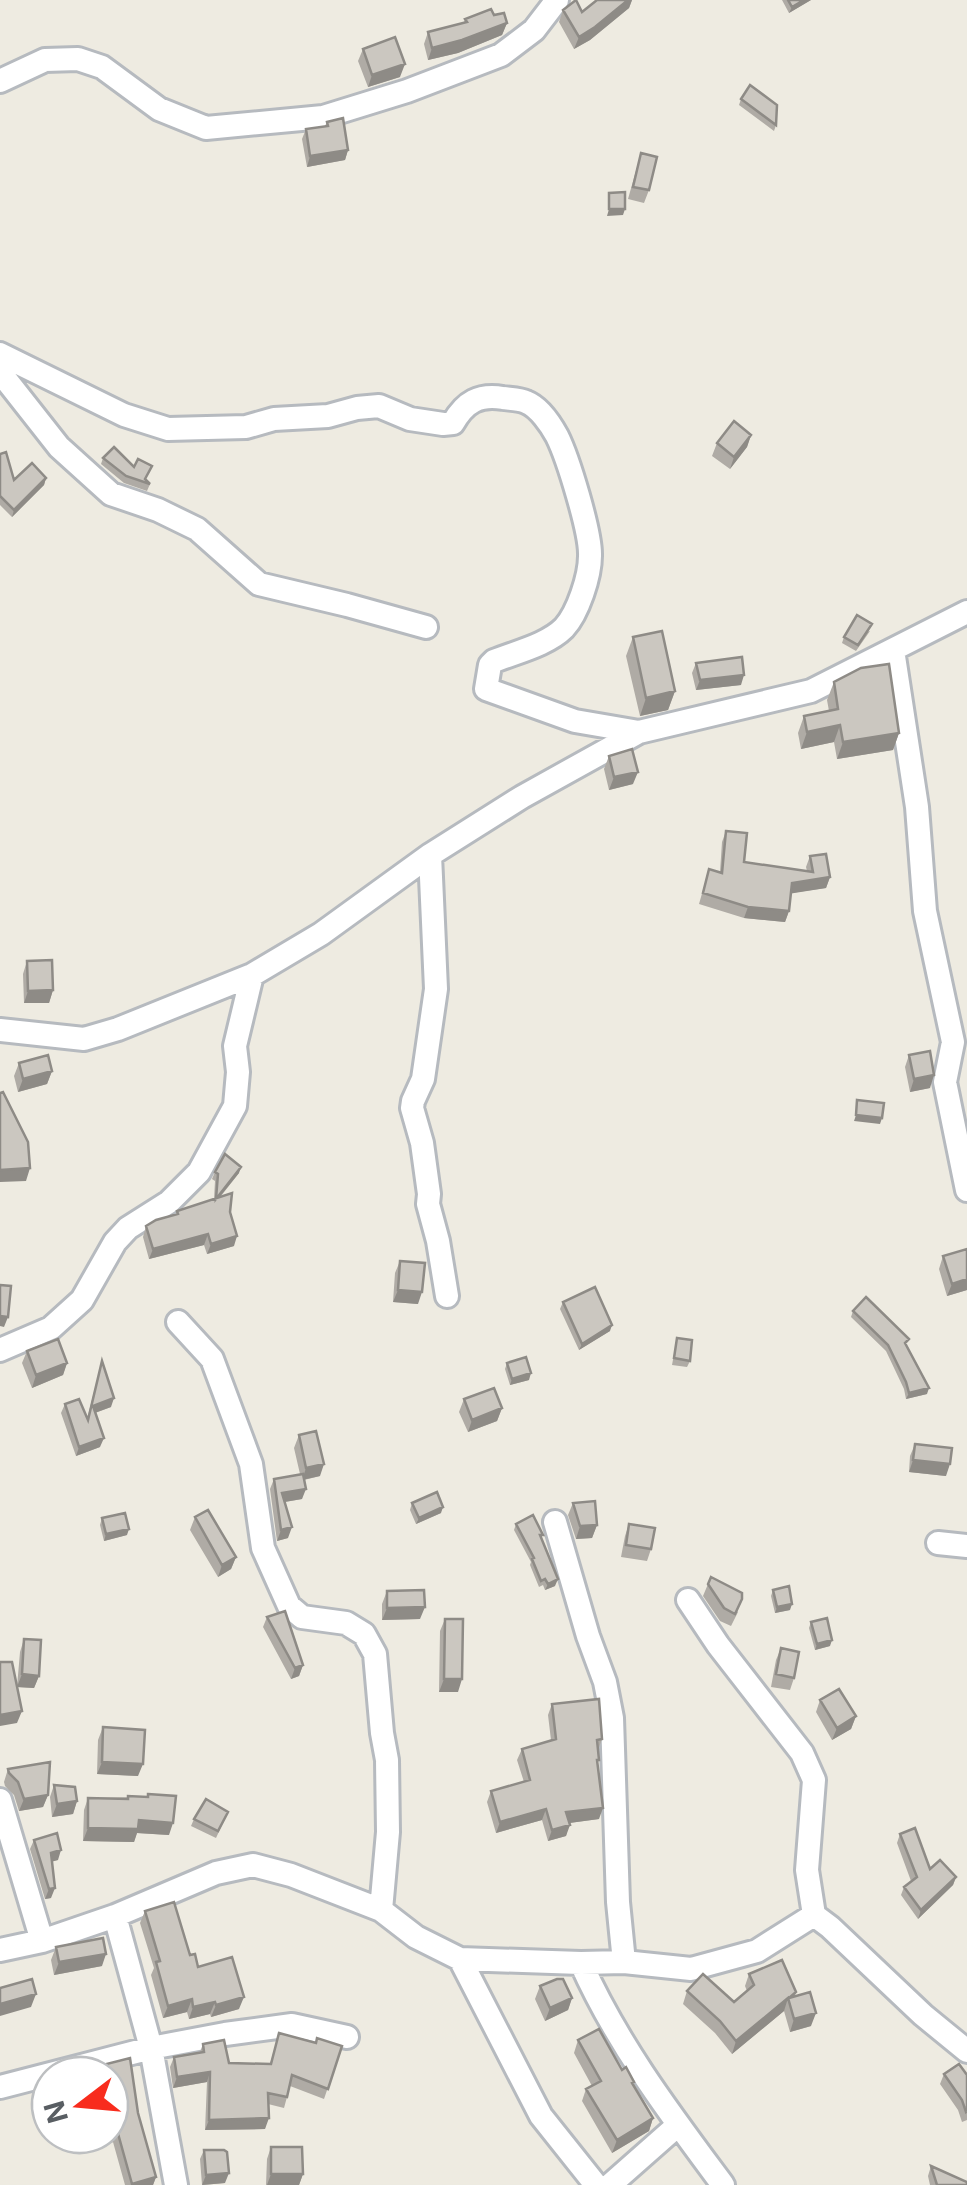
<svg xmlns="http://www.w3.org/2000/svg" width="967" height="2185" font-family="Inter,sans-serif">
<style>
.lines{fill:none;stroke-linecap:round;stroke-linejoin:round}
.minor-casing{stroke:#b6babf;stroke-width:28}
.minor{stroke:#fff;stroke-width:22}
.wall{fill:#afaba5}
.shaded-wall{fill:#8e8b86}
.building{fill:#cbc7c0;stroke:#8e8b86;stroke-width:2.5}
</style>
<rect width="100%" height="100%" fill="#eeebe1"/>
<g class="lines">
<!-- minor casing -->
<g class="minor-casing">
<path id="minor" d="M0 81 45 60 78 59 102 67 159 109 206 128 323 117 407 91 501 55 534 30 557 0
M0 354 124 415 168 429 246 427 274 419 328 416 357 408 379 406 410 419 443 424 453 423C465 402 479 394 503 398 510 399 520 399 526 402 539 407 551 425 557 436 568 458 591 533 590 556 590 576 578 613 564 628 547 645 516 652 494 661L490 665 486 689 575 721 639 732
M0 372 59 447 111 494 158 510 197 529 259 584 347 605 426 627
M893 650 917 807 925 911 953 1042 945 1082 967 1190
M430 855 436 989 423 1079 413 1101 412 1108 422 1143 429 1194 428 1204 438 1241 447 1296
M0 1030 84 1039 118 1029 252 975 321 934 430 855 522 797 639 732 811 691 967 612
M178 1322 212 1359 251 1464 263 1548 289 1606 302 1617 346 1623 364 1634 375 1654 382 1733 387 1760 388 1832 381 1910
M0 1350 51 1328 82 1300 115 1242 128 1228 169 1202 199 1172 235 1106 238 1072 235 1046 252 975
M555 1522 588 1636 605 1682 612 1718 618 1902 624 1962
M938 1543 967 1546
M688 1600 718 1645 802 1753 814 1780 807 1870 814 1915 830 1927 923 2015 967 2051
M0 1800 42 1941
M115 1916 151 2048 176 2185
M0 1950 42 1941 115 1916 216 1873 253 1865 291 1875 381 1910 416 1937 460 1959 581 1963 624 1962 691 1969 757 1951 814 1915
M460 1959 541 2116 596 2185
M581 1963C617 2044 671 2115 723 2185
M0 2087 151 2048 225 2034 292 2025 347 2037
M610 2185 678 2125"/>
</g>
<!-- minor -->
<use href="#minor" class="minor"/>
</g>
<!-- wall -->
<path class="wall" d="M597 0H632L629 8 590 40 574 49 559 22 563 10 582 12Z
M782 0H811L789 13Z
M494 15 507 23 502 35 458 53 428 60 424 44 428 32 464 23 465 19Z
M363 49 400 77 368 87 358 61Z
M741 99 776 125 774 131 739 105Z
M327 122 348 150 345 160 307 167 302 139 306 129 325 126Z
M641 153 649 190 644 203 628 199Z
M751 435 747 447 730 469 712 456 717 443Z
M0 454 14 480 46 478 44 485 12 517 0 505Z
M103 458 134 467 152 466 145 480 150 484 147 491 124 483 101 464Z
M870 631 856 651 842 643 844 637Z
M633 637 675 691 668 710 640 716 626 656Z
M696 663 741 685 696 690 692 673Z
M834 682 899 733 893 750 837 759 834 742 801 749 798 733 804 716 829 711 827 700Z
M609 756 633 784 609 790 604 769Z
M726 831 744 862 807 871 806 867 810 856 830 877 826 888 791 893 789 911 785 922 744 918 699 904 709 869 720 872 722 842Z
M27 961 53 990 49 1003H24L23 974Z
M909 1055 930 1088 910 1092 905 1067Z
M19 1063 52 1071 47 1084 18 1092 14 1076Z
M215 1172 239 1173 221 1196 230 1212 234 1246 207 1254 204 1245 149 1259 143 1237 146 1226 175 1215 177 1211 214 1199 215 1181 212 1179Z
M967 1249V1290L947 1296 939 1269 943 1256Z
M400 1261 418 1304 393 1302 395 1273Z
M563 1302 610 1331 579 1350 560 1309Z
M853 1311 907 1346 927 1394 906 1399 904 1389 886 1351 851 1317Z
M677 1338 690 1361 687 1367 672 1365Z
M27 1351 67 1363 63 1375 32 1388 22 1363Z
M102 1361 111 1407 95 1413 100 1447 76 1456 61 1413 65 1404 87 1419Z
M507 1363 529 1380 510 1385 505 1369Z
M464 1399 502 1408 497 1421 468 1432 459 1412Z
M299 1435 320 1476 304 1480 302 1499 285 1502 288 1538 277 1541 270 1489 274 1479 300 1474 294 1448Z
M915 1444 946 1476 909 1472 910 1456Z
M412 1503 441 1513 416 1524 410 1510Z
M573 1503 597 1525 592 1538 576 1539 568 1515Z
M195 1517 236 1557 231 1569 218 1577 190 1530Z
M102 1518 127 1535 104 1541 100 1525Z
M516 1524 542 1539 555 1586 545 1590 543 1585 539 1587 530 1565 531 1562 514 1530Z
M629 1524 651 1549 647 1561 621 1557 625 1536Z
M708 1584 738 1612 731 1626 720 1621 703 1596Z
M773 1590 790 1610 775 1613 771 1596Z
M387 1591 420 1619 382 1620V1604Z
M267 1617 303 1665 299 1676 291 1679 263 1627Z
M445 1619 458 1692H439L440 1631Z
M811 1622 830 1646 815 1650 809 1628Z
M24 1639 39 1676 34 1688 17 1687 20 1652Z
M781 1648 794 1678 790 1690 771 1687 776 1660Z
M820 1700 856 1716 851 1729 832 1740 816 1712Z
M552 1704 602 1739 598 1750 599 1760 597 1764 599 1819 569 1823 566 1836 548 1841 542 1820 496 1833 487 1802 491 1791 524 1782 517 1760 522 1749 551 1740 548 1715Z
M103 1727 138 1776 97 1774 98 1740Z
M8 1769 48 1795 43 1807 19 1811 14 1795 5 1786 4 1782Z
M54 1785 77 1801 73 1814 52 1817 50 1797Z
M148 1794 169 1835 137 1833 134 1842 83 1841 84 1810 88 1798 147 1797Z
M228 1812 216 1838 191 1826 194 1819Z
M900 1834 930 1869 956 1877 953 1885 918 1919 901 1895 904 1887 911 1881 897 1843Z
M34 1840 58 1860 52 1861 51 1898 45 1899 30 1849Z
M145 1911 190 1955 198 1967 239 2009 211 2017 210 2014 189 2019 187 2012 163 2018 151 1975 154 1968 140 1923Z
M56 1947 102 1966 54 1975 51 1960Z
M749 1974 796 1992 795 1996 811 2026 790 2032 784 2011 732 2054 715 2033 683 2004 687 1991 734 2002 747 1991 745 1986Z
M540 1986 572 1998 568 2010 545 2021 535 1999Z
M279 2033 316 2043 342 2046 324 2099 290 2086 284 2108 268 2104 265 2129 205 2130 207 2082 173 2088 170 2067 174 2057 200 2052 203 2044 229 2063 270 2064Z
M578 2040 622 2070 634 2082 633 2085 653 2118 649 2131 612 2153 582 2101 586 2089 592 2086 574 2053Z
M130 2058 138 2113 156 2177 153 2185H125L113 2142 85 2151 81 2135H110V2075H77L79 2071Z
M944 2074 967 2075V2120L962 2122 958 2110 940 2084Z
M271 2147 303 2174 299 2185H266L267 2159Z
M204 2150 225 2183 202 2185 200 2159Z
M931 2166 967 2185H930L928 2176Z"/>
<!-- shaded-wall -->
<path class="shaded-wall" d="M628 0H632L629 8 590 40 574 49 579 37Z
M804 0H811L789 13 792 7Z
M507 23 502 35 458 53 428 60 432 48Z
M405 64 400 77 368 87 372 75Z
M348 150 345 160 307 167 310 156Z
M609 209H625L623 215 607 216Z
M751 435 747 447 730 469 734 457Z
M46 478 44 485 12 517 14 510Z
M744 675 741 685 696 690 700 680Z
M675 691 668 710 640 716 646 698Z
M840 725 834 742 801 749 807 732Z
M899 733 893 750 837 759 843 742Z
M638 772 633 784 609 790 614 777Z
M830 877 826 888 788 894 792 883Z
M748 907 789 911 785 922 744 918Z
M53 990 49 1003H24L28 991Z
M52 1071 47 1084 18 1092 23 1079Z
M934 1075 930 1088 910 1092 914 1079Z
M856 1115 882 1118 880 1124 854 1121Z
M241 1167 239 1173 213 1205 216 1199Z
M30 1168 26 1181 0 1182V1170Z
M208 1234 204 1245 149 1259 153 1249Z
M237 1236 234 1246 207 1254 211 1244Z
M967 1279V1290L947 1296 952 1284Z
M398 1290 422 1292 418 1304 393 1302Z
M0 1316 8 1317 4 1327 0 1326Z
M612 1325 610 1331 579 1350 582 1344Z
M67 1363 63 1375 32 1388 36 1375Z
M531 1373 529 1380 510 1385 512 1379Z
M929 1388 927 1394 906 1399 909 1393Z
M114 1398 111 1407 89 1415 93 1406Z
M502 1408 497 1421 468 1432 472 1420Z
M104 1438 100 1447 76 1456 79 1447Z
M913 1460 950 1464 946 1476 909 1472Z
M324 1464 320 1476 302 1480 306 1468Z
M306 1489 302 1499 278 1503 282 1493Z
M443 1507 441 1513 416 1524 419 1518Z
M597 1525 592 1538 576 1539 580 1526Z
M292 1527 288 1538 277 1541 281 1530Z
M129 1529 127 1535 104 1541 106 1534Z
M236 1557 231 1569 218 1577 222 1565Z
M558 1579 555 1586 545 1590 548 1584Z
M792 1604 790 1610 775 1613 777 1607Z
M425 1607 420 1619 382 1620 387 1608Z
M832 1640 830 1646 815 1650 817 1644Z
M303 1665 299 1676 291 1679 295 1668Z
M22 1674 39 1676 34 1688 17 1687Z
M444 1679H462L458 1692H439Z
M22 1711 17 1723 0 1726V1715Z
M856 1716 851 1729 832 1740 837 1728Z
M102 1762 143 1764 138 1776 97 1774Z
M48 1795 43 1807 19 1811 24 1799Z
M77 1801 73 1814 52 1817 57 1804Z
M603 1808 599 1819 562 1824 566 1812Z
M546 1809 542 1820 496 1833 500 1822Z
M139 1820 173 1823 169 1835 137 1833 134 1842 83 1841 88 1828Z
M570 1825 566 1836 548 1841 552 1830Z
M61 1850 58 1860 47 1863 51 1853Z
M956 1877 953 1885 918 1919 921 1910Z
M55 1888 51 1898 45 1899 49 1889Z
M106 1954 102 1966 54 1975 59 1962Z
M36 1994 31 2007 0 2016V2004Z
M244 1997 239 2009 211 2017 216 2005Z
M572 1998 568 2010 545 2021 550 2008Z
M788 1998 784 2011 732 2054 736 2041Z
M192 1999 187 2012 163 2018 168 2006Z
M215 2002 210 2014 189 2019 193 2007Z
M816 2013 811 2026 790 2032 794 2019Z
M210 2072 207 2082 173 2088 177 2077Z
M269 2118 265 2129 205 2130 209 2120Z
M653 2118 649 2131 612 2153 617 2140Z
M117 2130 113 2142 85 2151 90 2139 102 2135H110V2133Z
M229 2173 225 2183 202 2185 206 2175Z
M271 2174H303L299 2185H267Z
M156 2177 153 2185H132V2184Z"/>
<!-- building -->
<path class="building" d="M576 0 582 12 597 0H628L595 27 579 37 563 10Z
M788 0H804L792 7Z
M491 9 494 15 504 13 507 23 462 40 432 48 428 32 467 22 465 19Z
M395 37 405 64 372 75 363 49Z
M750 85 777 105 776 125 741 99Z
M343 118 348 150 310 156 306 129 328 126 327 122Z
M641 153 657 157 649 190 633 187Z
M625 192V209H609V193Z
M734 421 751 435 734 457 717 443Z
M114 447 134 467 138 459 152 466 145 479 150 484 126 476 103 458Z
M6 452 14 480 32 463 46 478 14 510 0 496V454Z
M857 615 872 624 858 645 844 637Z
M662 631 675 691 646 698 633 637Z
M742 657 744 675 700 680 696 663Z
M889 664 899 733 843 742 840 725 807 732 804 716 838 709 834 682 861 668Z
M632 749 638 772 614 777 609 756Z
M726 831 747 833 744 862 813 872 810 856 826 854 830 877 792 883 789 911 748 907 703 893 709 869 722 873Z
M52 960 53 990 28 991 27 961Z
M930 1051 934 1075 914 1079 909 1055Z
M48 1055 52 1071 23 1079 19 1063Z
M3 1092 28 1142 30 1168 0 1170V1093Z
M857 1100 884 1103 882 1118 856 1115Z
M225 1154 241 1167 216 1199 218 1174 215 1172Z
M232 1193 230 1212 237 1236 211 1244 208 1234 153 1249 146 1226 156 1220 178 1214 177 1211Z
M967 1249V1279L952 1284 943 1256Z
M400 1261 425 1263 422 1292 398 1290Z
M0 1285 11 1286 8 1317 0 1316Z
M595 1287 612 1325 582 1344 563 1302Z
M866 1297 909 1339 905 1343 929 1388 909 1393 906 1382 888 1345 853 1311Z
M677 1338 692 1340 690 1361 674 1358Z
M58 1339 67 1363 36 1375 27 1351Z
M526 1357 531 1373 512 1379 507 1363Z
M102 1361 114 1398 93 1406 104 1438 79 1447 65 1404 79 1399 88 1420Z
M494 1388 502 1408 472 1420 464 1399Z
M316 1431 324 1464 306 1468 299 1435Z
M915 1444 952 1448 950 1464 913 1460Z
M303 1474 306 1489 282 1493 292 1527 281 1530 274 1479Z
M437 1492 443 1507 419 1518 412 1503Z
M595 1501 597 1525 580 1526 573 1503Z
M208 1510 236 1557 222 1565 195 1517Z
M125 1513 129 1529 106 1534 102 1518Z
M533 1515 543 1535H540L558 1579 548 1584 545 1579 541 1581 532 1559 534 1558 516 1524Z
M629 1524 655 1528 651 1549 626 1545Z
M711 1577 742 1593V1599L735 1614 724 1608 708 1584Z
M789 1586 792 1604 777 1607 773 1590Z
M424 1590 425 1607 387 1608V1591Z
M285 1611 303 1665 295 1668 267 1617Z
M827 1618 832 1640 817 1644 811 1622Z
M445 1619H463L462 1679H444Z
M24 1639 41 1640 39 1676 22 1674Z
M781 1648 799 1652 794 1678 776 1674Z
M0 1662H12L22 1711 0 1715Z
M839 1689 856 1716 837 1728 820 1700Z
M599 1699 602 1739 597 1740 599 1760H597L603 1808 566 1812 570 1825 552 1830 546 1809 500 1822 491 1791 530 1780 522 1749 556 1739 552 1704Z
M103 1727 145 1730 143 1764 102 1762Z
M50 1762 48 1795 24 1799 18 1782 9 1773 8 1769Z
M54 1785 75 1787 77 1801 57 1804Z
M148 1794 176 1796 173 1823 139 1820 138 1829 88 1828V1798L128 1799V1796L148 1797Z
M206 1799 228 1812 218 1831 194 1819Z
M915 1828 930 1869 940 1860 956 1877 921 1910 904 1887 917 1877 900 1834Z
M57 1833 61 1850 51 1853 55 1888 49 1889 34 1840Z
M174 1902 190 1955 195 1954 198 1967 232 1957 244 1997 216 2005 215 2002 193 2007 192 1999 168 2006 156 1962 160 1961 145 1911Z
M103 1938 106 1954 59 1962 56 1947Z
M782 1960 796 1992 789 1998 810 1992 816 2013 794 2019 788 1998 736 2041 720 2021 687 1991 703 1974 734 2002 754 1985 749 1974Z
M32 1979 36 1994 0 2004V1988Z
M557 1979H563L572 1998 550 2008 540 1986Z
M599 2029 622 2070 626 2067 634 2082 632 2083 653 2118 617 2140 586 2089 601 2081 578 2040Z
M279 2033 316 2043 317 2038 342 2046 328 2089 292 2075 287 2097 268 2093 269 2118 209 2120 210 2072 177 2077 174 2057 204 2052 203 2044 224 2040 229 2063 271 2064Z
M130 2058 138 2113 156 2177 132 2184 117 2130 110 2133V2075H78V2074L79 2071Z
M959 2064 967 2075V2111L966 2112 962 2100 944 2074Z
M271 2147H302L303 2174H271Z
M204 2150H224L227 2152 229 2173 206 2175Z
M931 2166 967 2182V2185H937Z"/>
<!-- north arrow -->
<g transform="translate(80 2105) rotate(254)"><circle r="48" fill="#ffffff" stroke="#bdbfc1" stroke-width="2.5"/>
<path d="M0-8L18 38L0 25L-18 38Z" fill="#f82c1d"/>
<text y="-15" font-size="28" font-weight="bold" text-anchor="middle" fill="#595e63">N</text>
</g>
</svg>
